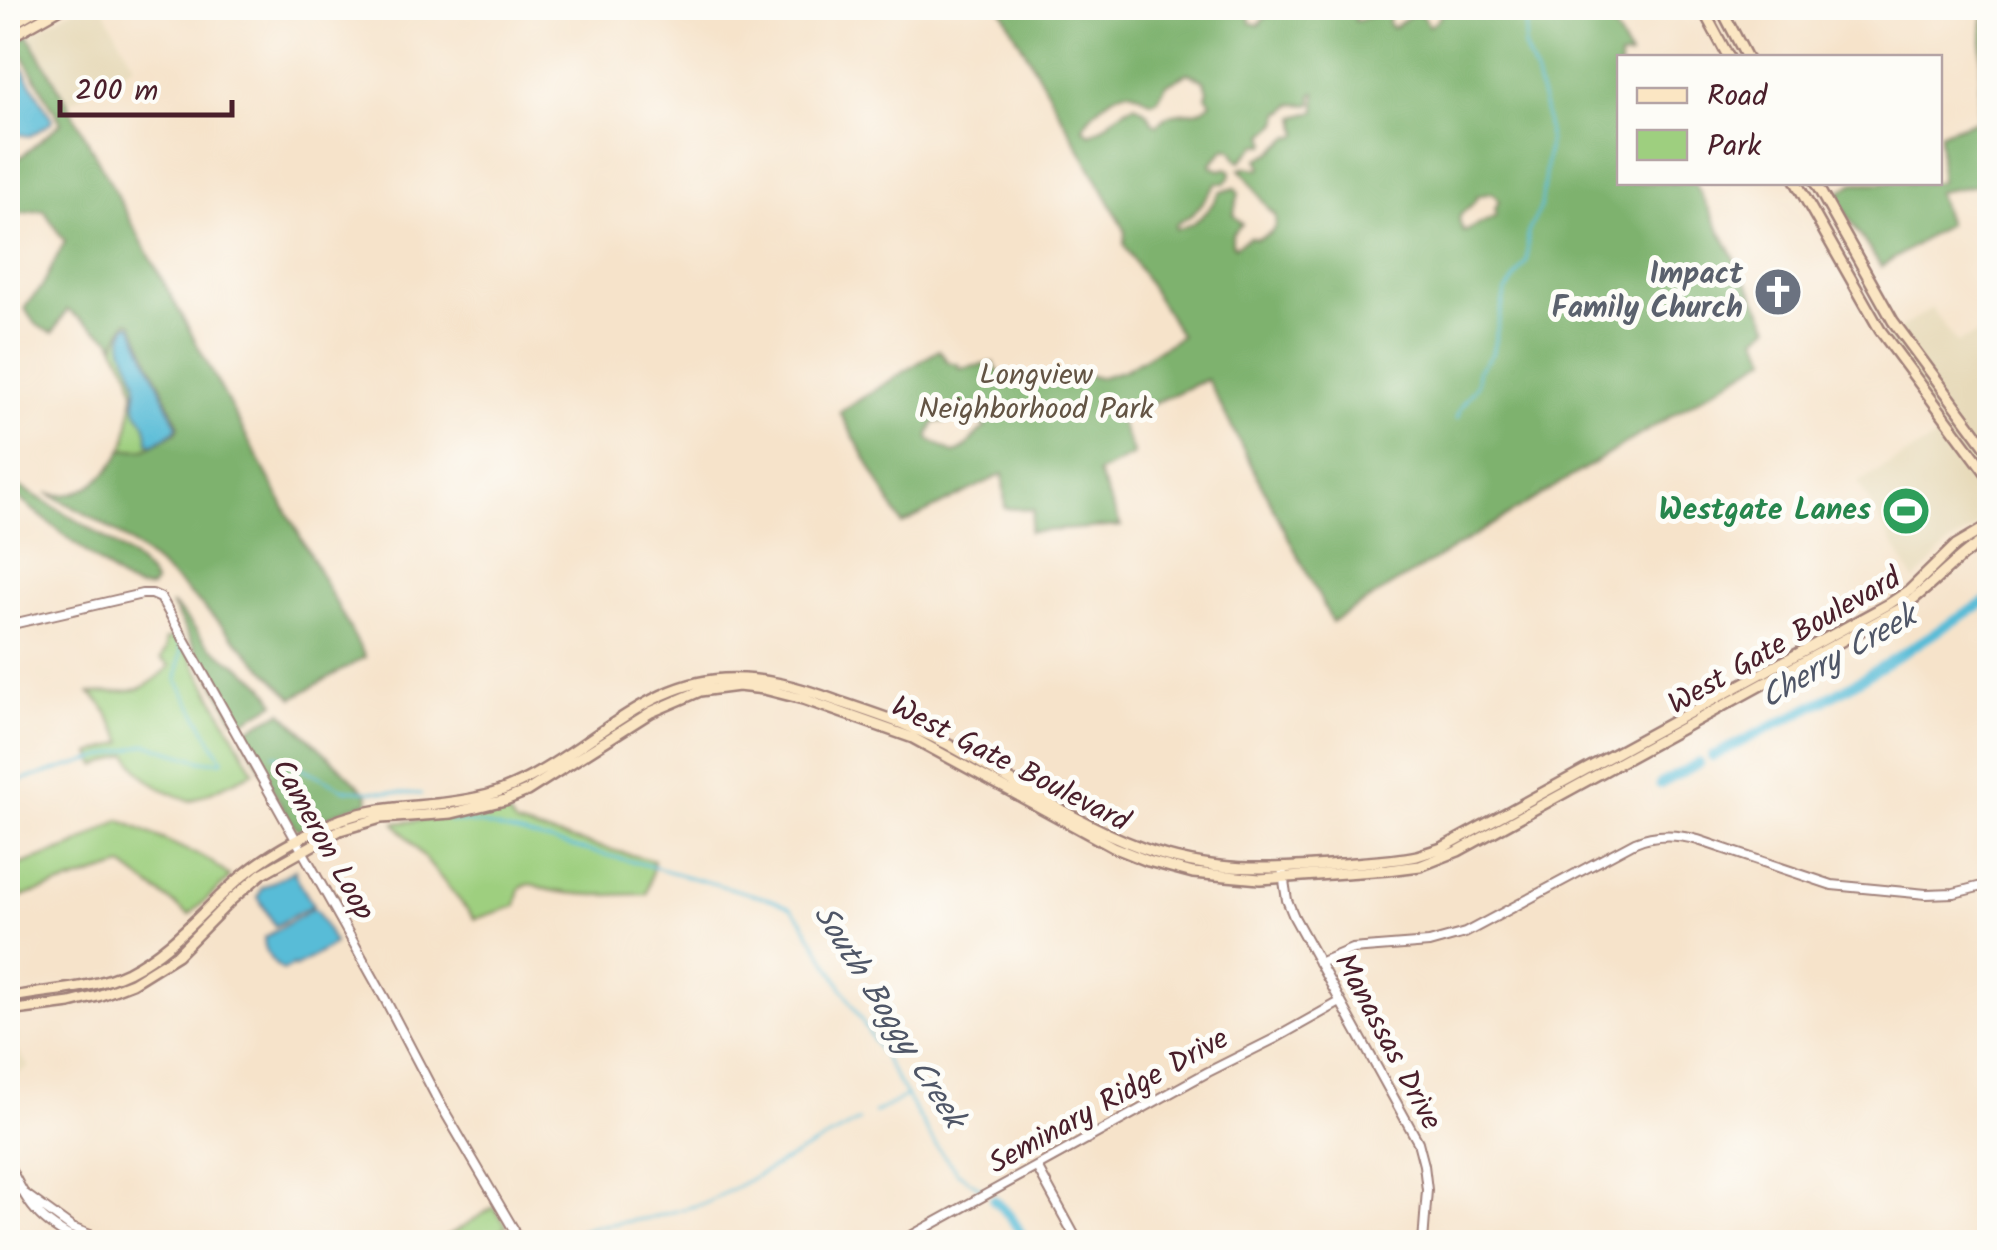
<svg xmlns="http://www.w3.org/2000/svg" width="1997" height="1250" font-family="Kalam,sans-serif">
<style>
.built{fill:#e7daba}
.green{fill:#9ecf7f;stroke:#747755;stroke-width:2.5}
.forest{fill:#7eb26e;stroke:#64684c;stroke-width:2.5;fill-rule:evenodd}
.water{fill:#59bcd7;stroke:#526e81;stroke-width:2.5}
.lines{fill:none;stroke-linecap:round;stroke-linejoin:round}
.stream{stroke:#59bcd7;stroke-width:2.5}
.river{stroke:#59bcd7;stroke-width:10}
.tertiary-casing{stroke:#a0817a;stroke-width:12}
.secondary-casing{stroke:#a0817a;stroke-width:14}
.tertiary{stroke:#fff;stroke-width:8}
.secondary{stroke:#fbe6c3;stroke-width:9}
.labels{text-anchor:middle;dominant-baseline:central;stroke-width:10;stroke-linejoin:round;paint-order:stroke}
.worship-label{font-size:30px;font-weight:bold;fill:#5b616d;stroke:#fdfcf7;text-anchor:end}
.park-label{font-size:30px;fill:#635444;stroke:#fdfcf7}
.leisure-label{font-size:30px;font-weight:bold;fill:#27864d;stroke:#fdfcf7;text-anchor:end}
.street-label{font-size:30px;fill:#4a1f2b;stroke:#fdfcf7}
.water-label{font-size:32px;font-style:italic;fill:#4f5667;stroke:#fdfcf7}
</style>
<rect width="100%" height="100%" fill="#fdfcf7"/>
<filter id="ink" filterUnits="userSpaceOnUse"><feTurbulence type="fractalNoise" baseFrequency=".01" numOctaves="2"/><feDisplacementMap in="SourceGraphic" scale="20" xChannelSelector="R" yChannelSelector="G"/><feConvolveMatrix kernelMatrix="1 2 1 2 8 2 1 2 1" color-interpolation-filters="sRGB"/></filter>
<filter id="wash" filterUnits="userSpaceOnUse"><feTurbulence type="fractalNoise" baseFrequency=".0048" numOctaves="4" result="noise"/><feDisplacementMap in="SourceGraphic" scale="40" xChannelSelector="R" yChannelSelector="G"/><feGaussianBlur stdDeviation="2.25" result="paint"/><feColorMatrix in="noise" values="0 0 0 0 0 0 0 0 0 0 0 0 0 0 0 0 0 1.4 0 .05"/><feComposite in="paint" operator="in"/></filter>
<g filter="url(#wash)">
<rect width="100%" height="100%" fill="#f6e3ca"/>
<!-- built -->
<path class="built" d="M76 8H103L134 65 69 103 30 34Z
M1932 308 1956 343 1989 330V520L1949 544 1914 581 1858 482 1945 433 1880 342Z
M8 1020 19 1037 16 1048 29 1067 8 1080Z"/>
<!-- green -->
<path class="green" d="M128 321H132L135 326 179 427 177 432 145 449 122 450 126 442 134 392 130 374 115 347 116 341Z
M179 636 254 772 191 801C163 791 142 782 128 754L97 766 91 754 124 742 102 704 90 693C129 691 141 696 170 666L161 659 166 649 165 640Z
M502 805 516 825 654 861 647 894C614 895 581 897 549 890 536 887 534 880 520 888L516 906 475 919 395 823 477 814Z
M120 820 209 860 229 876 228 880 189 915 123 866 8 901V869L74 846Z
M494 1207 507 1226 485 1242H438Z"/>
<!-- forest -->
<path class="forest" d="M1001 8H1246L1251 23 1259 25 1272 8H1354L1355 21C1369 20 1377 4 1390 17L1388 23 1392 28 1412 15 1421 14 1429 26C1435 24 1443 14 1443 8H1604L1630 57 1620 58V182L1695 183 1770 326 1757 337 1768 357 1332 622 1207 379 1119 419 1134 455 1098 473 1121 526 1029 532 1034 510 1005 508 1003 474 902 524 840 412 939 350 948 362 958 364 959 369 993 363 1003 380 1013 376 1035 381H1044L1074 371 1098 378 1125 370 1181 336 1124 245 1125 230ZM1188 73 1204 80 1208 90 1206 96 1211 102C1196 118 1188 109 1171 115 1165 116 1161 121 1157 125L1152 122C1150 113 1143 110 1135 105 1117 110 1107 128 1090 134L1083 128C1087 116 1114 91 1128 91 1135 91 1145 99 1152 102L1158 99 1166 85ZM1316 92V111L1296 117 1299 134 1296 136H1291L1272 152 1258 159 1261 165 1260 169 1247 167 1240 169C1254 183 1260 202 1275 215 1278 231 1269 235 1256 239L1250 237 1235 247 1232 244V234L1242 224 1233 215 1239 194 1235 188 1220 192C1210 210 1196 226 1176 229L1175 225 1193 214 1217 183H1225L1230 178 1231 171 1227 168 1220 170 1212 167 1211 163 1226 148 1232 150 1237 159 1241 161 1257 145H1266L1267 142 1265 134 1278 123 1281 112 1286 111 1292 104 1310 105 1313 103 1312 95ZM1491 193 1494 194 1499 201 1495 209 1496 216 1464 232C1450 208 1472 214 1477 196ZM960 410 966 411 986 427C973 434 969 451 953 453L929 439V434L935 422 955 421 959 416Z
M1984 8H1990L1989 183 1937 192 1948 224 1881 267 1834 196 1854 183 1940 182V133L1978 120Z
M28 35 68 104 365 657 293 698C239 645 189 587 128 541 103 522 75 508 47 493 78 502 109 477 122 450L145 449 176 432 179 426 132 322 128 321C123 329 116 337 115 347L111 339 67 310 53 333C38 328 32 322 25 308 30 298 36 295 41 288 50 273 56 256 65 242L44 210 8 215V165L21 157 61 123 15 42Z
M8 480C39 499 143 553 155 584L151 588C139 589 131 587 121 580L8 490Z
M171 604C184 613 193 628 204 640 225 662 263 674 275 703L242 722 234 719Z
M282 712 367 793 369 802 348 808 298 830 289 819 245 740V734L250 728Z"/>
<!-- water -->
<path class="water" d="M14 60 20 64 52 119 51 123 30 136 17 134 8 119V61Z
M132 325 177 426 172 433 153 444 148 442C149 419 137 418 135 404 134 396 139 389 136 380 131 360 114 345 127 326Z
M295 870V875L313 905 275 926 258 897 262 888Z
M313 908 317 911 334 943C322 954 307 958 295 967L293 965 284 970C272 965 264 951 264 938Z"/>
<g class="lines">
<!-- stream -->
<path class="stream" d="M1457 418 1461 407 1477 385 1478 371 1492 354 1505 293 1527 261 1528 232 1541 207 1549 141 1545 109 1535 74 1524 47 1529 8
M274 754 346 790 421 794
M8 784 147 744 202 761H223L177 680 181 649 159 605 150 601 139 599
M448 821 481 824 646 865 773 900 791 908 802 920 936 1146 957 1172 982 1189
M874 1113 907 1096
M555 1242 569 1235 592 1227 649 1218 706 1203 859 1121"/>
<!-- river -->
<path class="river" d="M1712 757C1753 735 1796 716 1837 693 1889 664 1938 629 1990 599
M1660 784 1699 763
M994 1200C1009 1213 1017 1225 1025 1242"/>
</g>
</g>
<g filter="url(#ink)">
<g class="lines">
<!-- tertiary casing -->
<g class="tertiary-casing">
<path id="tertiary" d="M8 625 142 594H152L161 598 385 999 439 1102 521 1242
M1282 868 1287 900 1294 917 1418 1142 1424 1165 1427 1190 1423 1242
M1319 963 1352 949 1429 943 1465 933 1635 842C1656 833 1676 834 1698 840L1832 885 1926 894 1954 893 1990 884
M8 1164C29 1205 37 1221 80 1242
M1037 1167 1078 1242
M25 1194 72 1228 109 1242
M225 1242H236
M900 1242 1208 1072 1274 1039 1340 1002"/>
</g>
<!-- secondary casing -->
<g class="secondary-casing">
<path id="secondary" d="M1702 8 1729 58
M1721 8 1747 58
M8 26 39 8
M8 38 61 8
M1796 182 1880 330 1990 478
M1815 182 1893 321 1990 452
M8 998C49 989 88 991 128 972 173 949 202 911 240 878 266 855 300 837 332 823 379 803 428 809 476 798 493 795 511 787 527 779 592 746 647 683 724 679 764 677 799 687 837 701 878 715 920 728 958 750 1019 784 1077 824 1142 848 1209 873 1271 870 1340 864 1366 862 1392 861 1417 856L1442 848 1889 604 1910 590 1956 545 1990 525
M8 1011 70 1003 98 996 132 983 177 955 231 900 261 874 340 830 381 818 452 813 505 800 527 791 651 712 700 691 738 686 764 689 803 699 913 738 1113 847 1148 861 1193 873 1260 879 1388 870 1420 866 1458 851 1898 610C1932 589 1954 556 1990 537"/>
</g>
<!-- tertiary -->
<use href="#tertiary" class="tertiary"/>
<!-- secondary -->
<use href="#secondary" class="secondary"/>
</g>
</g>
<!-- icons -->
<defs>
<g id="church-disc" transform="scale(2.5)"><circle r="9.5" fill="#6b7280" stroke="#fdfcf7"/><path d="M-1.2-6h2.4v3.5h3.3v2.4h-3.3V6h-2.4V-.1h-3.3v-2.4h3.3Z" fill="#fff"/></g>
<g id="stadium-disc" transform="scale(2.5)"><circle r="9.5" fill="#2e9e5b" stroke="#fdfcf7"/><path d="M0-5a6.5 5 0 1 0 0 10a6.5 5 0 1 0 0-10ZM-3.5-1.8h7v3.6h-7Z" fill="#fff"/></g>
</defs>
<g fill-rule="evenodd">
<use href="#church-disc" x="1778" y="292"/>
<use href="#stadium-disc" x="1906" y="511"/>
</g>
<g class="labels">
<!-- worship labels -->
<g class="worship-label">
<text x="1743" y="275">Impact<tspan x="1743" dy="34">Family Church</tspan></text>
</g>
<!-- park labels -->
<g class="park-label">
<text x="1036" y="376">Longview<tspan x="1036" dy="34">Neighborhood Park</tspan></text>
</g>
<!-- leisure labels -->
<g class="leisure-label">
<text x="1871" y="511">Westgate Lanes</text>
</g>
<!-- street labels -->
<g class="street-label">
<text transform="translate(1785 642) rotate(-30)">West Gate Boulevard</text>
<text transform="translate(1010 765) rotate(27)">West Gate Boulevard</text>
<text transform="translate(322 840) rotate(61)">Cameron Loop</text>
<text transform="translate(1387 1042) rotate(62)">Manassas Drive</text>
<text transform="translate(1109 1102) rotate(-29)">Seminary Ridge Drive</text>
</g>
<!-- water labels -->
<g class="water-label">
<text transform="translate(1839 658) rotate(-30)">Cherry Creek</text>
<text transform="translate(888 1017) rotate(58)">South Boggy Creek</text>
</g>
</g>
<!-- margin -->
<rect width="1997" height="1250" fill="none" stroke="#fdfcf7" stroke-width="40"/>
<!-- legend -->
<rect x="1617" y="55" width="325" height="130" fill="#fdfcf7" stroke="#b5a4a5" stroke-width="2.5"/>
<rect x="1637" y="88" width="50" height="15" fill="#fbe6c3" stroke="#b5a4a5" stroke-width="2.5"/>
<text x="1707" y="105" font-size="30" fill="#4a1f2b">Road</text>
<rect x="1637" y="130" width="50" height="30" fill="#9ecf7f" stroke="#b5a4a5" stroke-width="2.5"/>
<text x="1707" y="155" font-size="30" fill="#4a1f2b">Park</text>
<!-- scale -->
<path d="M60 100v15h172v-15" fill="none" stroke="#4a1f2b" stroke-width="5"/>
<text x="75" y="100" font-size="30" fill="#4a1f2b" stroke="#fdfcf7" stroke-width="8" paint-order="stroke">200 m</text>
</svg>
